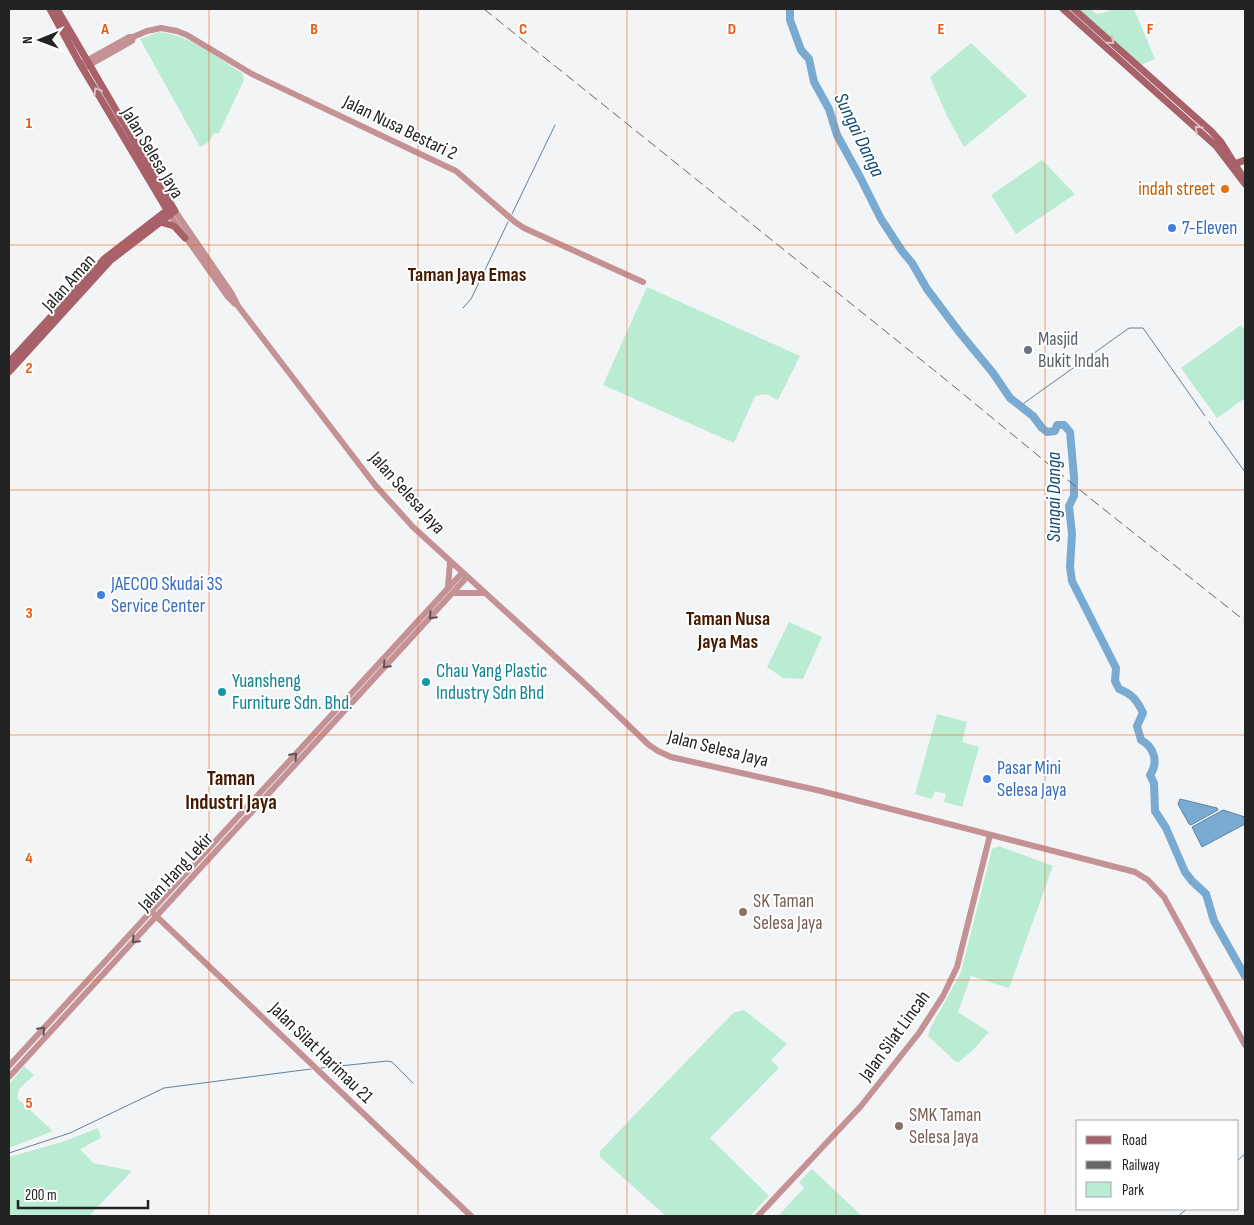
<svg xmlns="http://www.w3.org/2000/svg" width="1254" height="1225" font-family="'Sofia Sans Condensed',sans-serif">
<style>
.green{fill:#baebd3}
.water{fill:#79abd2;stroke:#5f829e}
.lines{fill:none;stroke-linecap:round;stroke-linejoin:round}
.stream{stroke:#5f829e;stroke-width:1}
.river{stroke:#79abd2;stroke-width:8}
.tertiary{stroke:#c49195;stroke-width:6}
.secondary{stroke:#a86069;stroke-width:7}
.rail{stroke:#656667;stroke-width:1;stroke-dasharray:10 5;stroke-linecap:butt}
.oneway{stroke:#dcbfc3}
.oneway2{stroke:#634f51}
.grid{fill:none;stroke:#e8590c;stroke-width:1;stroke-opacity:0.55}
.food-dot{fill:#e8710a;stroke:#fff;stroke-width:2}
.shop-dot{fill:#3f7fe0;stroke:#fff;stroke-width:2}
.worship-dot{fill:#6b7280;stroke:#fff;stroke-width:2}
.culture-dot{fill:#0f9aa8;stroke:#fff;stroke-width:2}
.education-dot{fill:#8d6e63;stroke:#fff;stroke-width:2}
.labels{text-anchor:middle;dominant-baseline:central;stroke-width:4;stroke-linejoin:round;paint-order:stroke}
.street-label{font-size:19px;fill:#222323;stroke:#fff}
.food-label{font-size:19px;fill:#c56008;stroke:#fff;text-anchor:end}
.shop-label{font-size:19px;fill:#366cbe;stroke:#fff;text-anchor:start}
.worship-label{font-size:19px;fill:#5b616d;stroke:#fff;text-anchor:start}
.culture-label{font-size:19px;fill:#0d838f;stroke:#fff;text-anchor:start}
.education-label{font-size:19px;fill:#785e54;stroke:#fff;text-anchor:start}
.water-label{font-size:20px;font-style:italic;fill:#124d73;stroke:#fff}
.neighbourhood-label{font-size:20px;font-weight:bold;fill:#471a00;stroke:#fff}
.quarter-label{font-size:21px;font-weight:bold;fill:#471a00;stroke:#fff}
.grid-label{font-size:16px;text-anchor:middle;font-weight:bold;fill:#e8590c;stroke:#fff;stroke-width:4;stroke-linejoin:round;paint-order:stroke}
</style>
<rect width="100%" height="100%" fill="#f3f4f6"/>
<!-- green -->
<path class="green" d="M1079 9H1090C1098 19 1106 10 1116 9 1122 8 1128 9 1134 9L1155 59 1140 65Z
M159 32C190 35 216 57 242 73L244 80 219 133H214L209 142 200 147 140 39Z
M971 43 1027 96 964 147 947 116 930 77Z
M1042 160 1075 194 1016 234 991 195Z
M647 287 800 356 778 400 766 394 755 396 734 443 603 385Z
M1241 325 1245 331V398L1217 418 1181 368Z
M789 622 822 637 803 679 783 678 767 667Z
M937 714 967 722 962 742 979 747 962 807 944 802 946 794 935 791 932 799 915 794Z
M999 846 1053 866 1009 988 971 976 958 1012 989 1032 974 1049 959 1062 955 1061 928 1036 931 1027 961 972 992 849Z
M744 1010 787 1044 771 1060 779 1068 710 1138 769 1196 750 1216H666L600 1157V1151L733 1013Z
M24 1066 34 1075 19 1089 17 1098 53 1131 9 1148V1084Z
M98 1128 101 1138 80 1149 93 1163 132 1171 89 1216H9V1157L62 1142Z
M812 1169 862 1216H778L804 1188 799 1182Z"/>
<!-- water -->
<path class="water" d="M1180 799 1217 808 1218 810 1191 825 1189 824 1178 804Z
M1223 810 1245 817V824L1202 847 1192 827Z"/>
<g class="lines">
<!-- stream -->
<path class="stream" d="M512 214 555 125
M463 308 471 299 508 222
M1020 406 1129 328H1143L1205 416
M1209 422 1245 472
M321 1068 387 1061 392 1062 413 1083
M9 1153 70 1133 164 1088 311 1069
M1238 1160 1245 1154
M1178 1216 1187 1209"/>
<!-- river -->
<path class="river" d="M790 9V20L801 50 809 59 814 82 829 109 837 135 860 177 881 219 902 251 912 263 927 289 960 333 993 373 1010 398 1033 416 1042 428 1047 432 1055 431 1057 425H1064L1070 432 1074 477V496L1069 506 1072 534 1070 567 1072 581 1116 668 1115 681 1119 689C1132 694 1137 700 1143 713L1137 726 1141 740C1154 747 1159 762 1150 775L1154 783 1155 811 1166 828 1185 872 1192 881 1206 894 1214 921 1245 976"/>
<!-- tertiary -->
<path class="tertiary" d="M84 62 129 37H133L147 31 161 28 177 31 187 35 252 74 456 171 515 222 524 228 643 282
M86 67 132 41 133 37
M175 211 232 294 238 306 375 485 413 527 584 683 649 745 658 751 671 757 821 791 1135 872 1148 880 1164 897 1245 1045
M170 215 228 297 235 304
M448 587 450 562
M453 593H485
M154 914 471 1216
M9 1066 462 573
M9 1077 467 577
M758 1216 861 1106 919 1033 943 996 957 967 990 835"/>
<!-- secondary -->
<path class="secondary" d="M50 9 80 64 170 215
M1063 9 1216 146 1245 184
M1074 9 1211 131 1221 142 1243 177
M1232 165 1245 160
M160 222 174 226 185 238
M9 362 104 259 170 208
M9 372 111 260 175 211 57 9"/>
<!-- rail -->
<path class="rail" d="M484 9 940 375 1091 499 1245 621"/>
</g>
<!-- one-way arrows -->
<defs><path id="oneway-chevron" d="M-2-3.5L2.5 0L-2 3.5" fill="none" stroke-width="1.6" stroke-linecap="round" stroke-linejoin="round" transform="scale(1.25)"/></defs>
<g class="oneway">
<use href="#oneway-chevron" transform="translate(1111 41) rotate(41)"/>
<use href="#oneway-chevron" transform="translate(97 91) rotate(-121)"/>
<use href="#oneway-chevron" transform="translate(1198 129) rotate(-137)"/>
</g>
<g class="oneway2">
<use href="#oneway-chevron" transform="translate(432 616) rotate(133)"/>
<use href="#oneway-chevron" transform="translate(386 665) rotate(133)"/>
<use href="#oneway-chevron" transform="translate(294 756) rotate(-47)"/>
<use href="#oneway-chevron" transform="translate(135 940) rotate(133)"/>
<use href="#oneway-chevron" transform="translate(42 1030) rotate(-47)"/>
</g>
<!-- grid -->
<path class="grid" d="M209 9V1216M418 9V1216M627 9V1216M836 9V1216M1045 9V1216M9 245H1245M9 490H1245M9 735H1245M9 980H1245"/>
<!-- markers -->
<circle class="food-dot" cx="1225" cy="189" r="5"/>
<g class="shop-dot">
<circle cx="1172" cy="228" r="5"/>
<circle cx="101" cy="595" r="5"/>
<circle cx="987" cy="779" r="5"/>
</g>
<circle class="worship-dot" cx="1028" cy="350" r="5"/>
<g class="culture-dot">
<circle cx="426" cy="682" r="5"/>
<circle cx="222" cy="692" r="5"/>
</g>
<g class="education-dot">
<circle cx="743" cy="912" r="5"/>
<circle cx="899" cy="1126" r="5"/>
</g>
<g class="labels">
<!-- street labels -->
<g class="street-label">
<text transform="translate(400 128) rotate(26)">Jalan Nusa Bestari 2</text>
<text transform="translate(152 153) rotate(59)">Jalan Selesa Jaya</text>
<text transform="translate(69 283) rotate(-48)">Jalan Aman</text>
<text transform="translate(407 493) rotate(48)">Jalan Selesa Jaya</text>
<text transform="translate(718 749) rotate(14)">Jalan Selesa Jaya</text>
<text transform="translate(176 872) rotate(-47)">Jalan Hang Lekir</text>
<text transform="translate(895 1036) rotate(-54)">Jalan Silat Lincah</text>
<text transform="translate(321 1053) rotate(44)">Jalan Silat Harimau 21</text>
</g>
<!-- food labels -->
<g class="food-label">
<text x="1215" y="189">indah street</text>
</g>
<!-- shop labels -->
<g class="shop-label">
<text x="1182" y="228">7-Eleven</text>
<text x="111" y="584">JAECOO Skudai 3S<tspan x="111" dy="22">Service Center</tspan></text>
<text x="997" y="768">Pasar Mini<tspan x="997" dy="22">Selesa Jaya</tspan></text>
</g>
<!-- worship labels -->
<g class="worship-label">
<text x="1038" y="339">Masjid<tspan x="1038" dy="22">Bukit Indah</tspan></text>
</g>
<!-- culture labels -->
<g class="culture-label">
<text x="436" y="671">Chau Yang Plastic<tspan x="436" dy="22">Industry Sdn Bhd</tspan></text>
<text x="232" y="681">Yuansheng<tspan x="232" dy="22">Furniture Sdn. Bhd.</tspan></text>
</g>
<!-- education labels -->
<g class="education-label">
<text x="753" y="901">SK Taman<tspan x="753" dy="22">Selesa Jaya</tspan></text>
<text x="909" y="1115">SMK Taman<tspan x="909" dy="22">Selesa Jaya</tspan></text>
</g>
<!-- water labels -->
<g class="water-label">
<text transform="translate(859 135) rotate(64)">Sungai Danga</text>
<text transform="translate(1054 497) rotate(-90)">Sungai Danga</text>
</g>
<!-- neighbourhood labels -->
<g class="neighbourhood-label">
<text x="467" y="275">Taman Jaya Emas</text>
<text x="728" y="619">Taman Nusa<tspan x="728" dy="23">Jaya Mas</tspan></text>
</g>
<!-- quarter labels -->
<g class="quarter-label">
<text x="231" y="778">Taman<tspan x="231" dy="24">Industri Jaya</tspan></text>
</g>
</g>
<g class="grid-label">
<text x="105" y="34">A</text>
<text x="314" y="34">B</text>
<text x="523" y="34">C</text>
<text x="732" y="34">D</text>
<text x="941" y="34">E</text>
<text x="1150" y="34">F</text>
<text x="29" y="128">1</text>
<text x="29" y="373">2</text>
<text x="29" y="618">3</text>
<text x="29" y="863">4</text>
<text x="29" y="1108">5</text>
</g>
<!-- border -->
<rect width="1254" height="1225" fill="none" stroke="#222323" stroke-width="20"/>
<!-- legend -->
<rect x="1076" y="1120" width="162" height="90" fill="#ffffff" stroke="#a7a7a7"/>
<rect x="1086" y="1136" width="25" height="8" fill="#a86069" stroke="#a7a7a7"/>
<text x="1122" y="1145" font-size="15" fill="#222323">Road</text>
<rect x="1086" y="1161" width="25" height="8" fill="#656667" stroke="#a7a7a7"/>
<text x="1122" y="1170" font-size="15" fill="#222323">Railway</text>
<rect x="1086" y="1182" width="25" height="15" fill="#baebd3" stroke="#a7a7a7"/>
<text x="1122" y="1195" font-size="15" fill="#222323">Park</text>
<!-- north arrow -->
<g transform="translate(40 40) rotate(269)" stroke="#ffffff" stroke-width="4" paint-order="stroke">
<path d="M0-4L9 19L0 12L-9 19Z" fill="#222323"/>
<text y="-8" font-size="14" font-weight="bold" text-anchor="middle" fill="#222323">N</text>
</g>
<!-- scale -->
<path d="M18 1200v8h130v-8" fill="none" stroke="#222323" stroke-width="2.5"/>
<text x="25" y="1200" font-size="15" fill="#222323" stroke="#ffffff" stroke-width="4" paint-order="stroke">200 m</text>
</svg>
